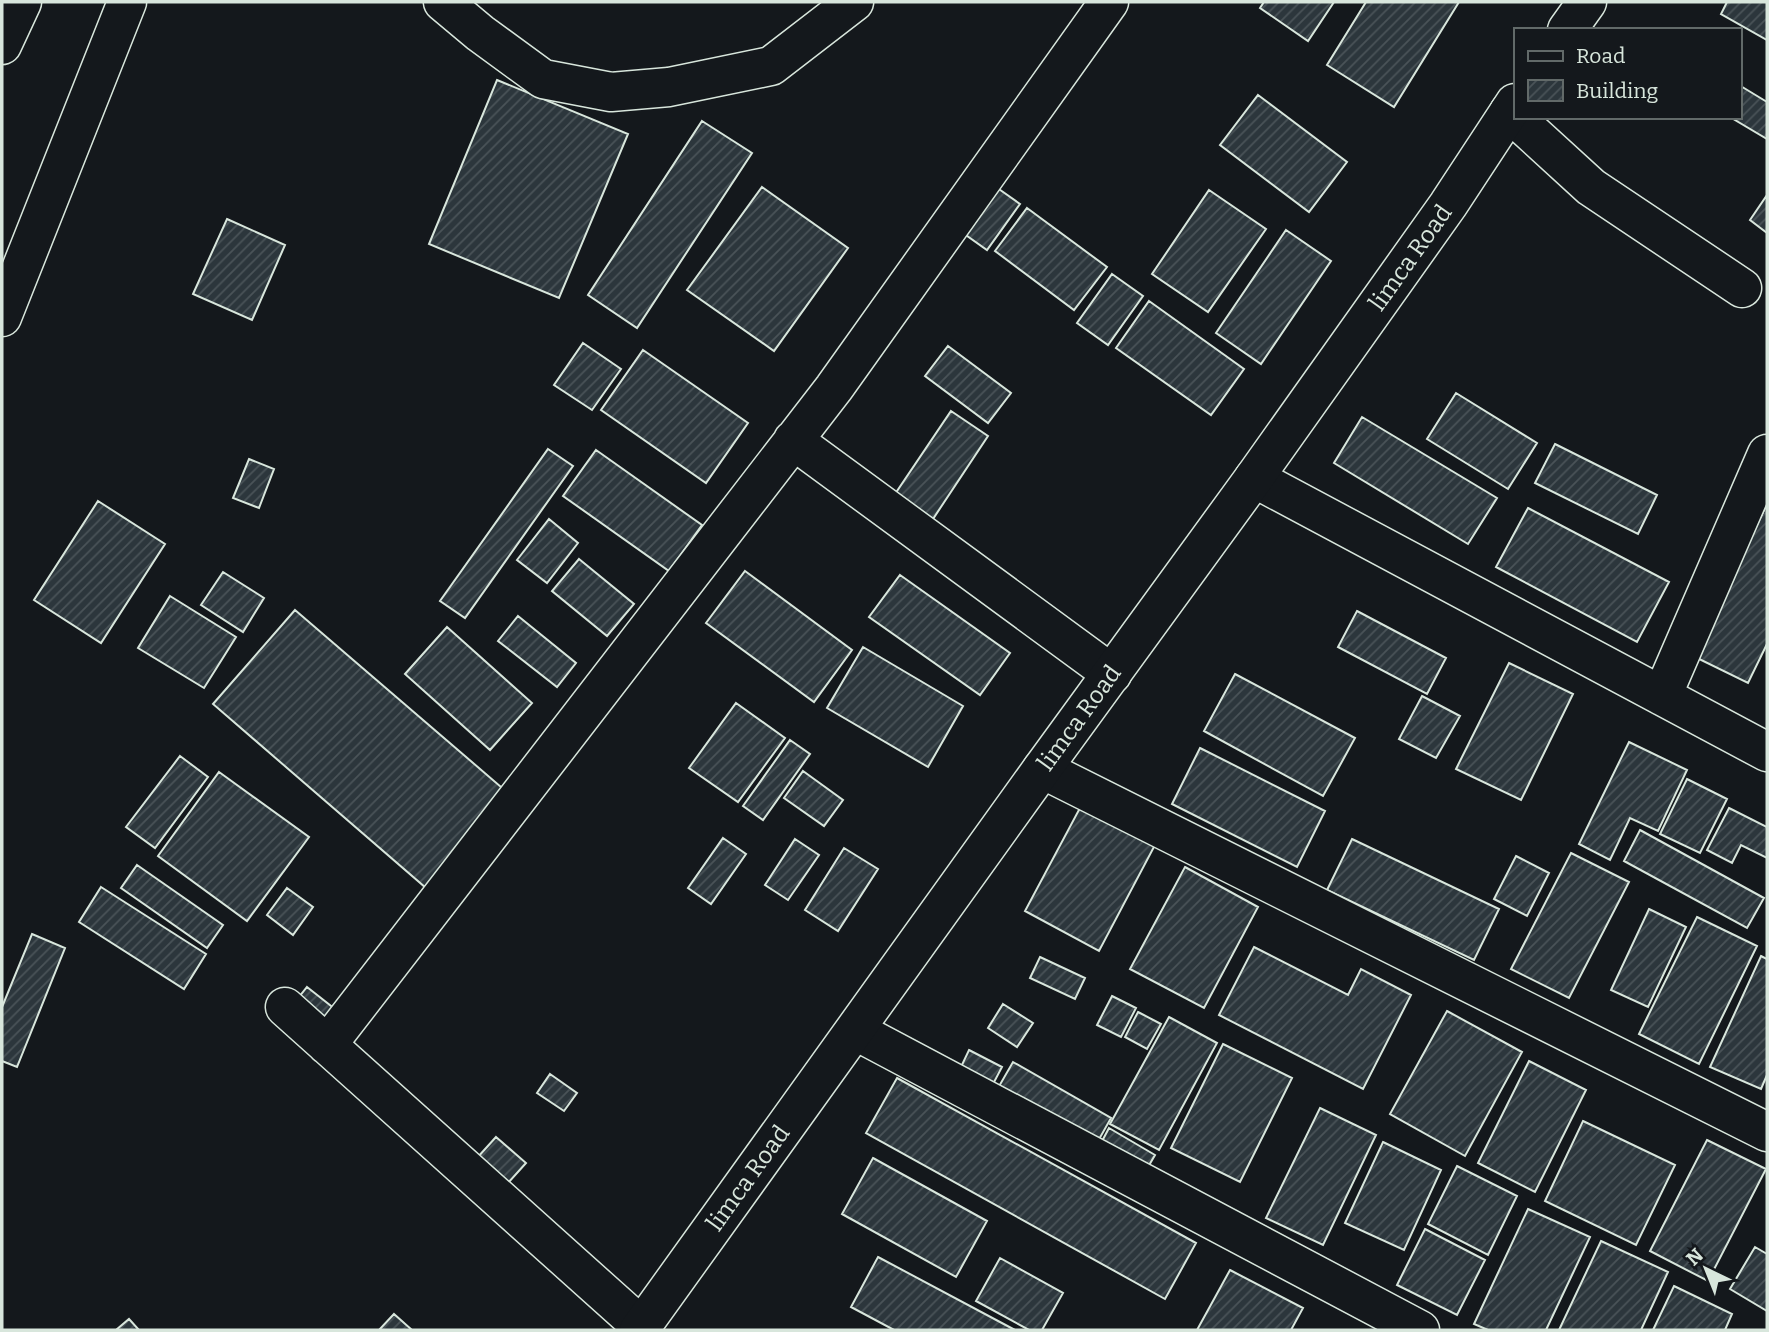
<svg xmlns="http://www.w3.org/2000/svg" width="1769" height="1332" font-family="Bitter,serif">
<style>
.building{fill:url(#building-hatch);stroke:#d8e6dc;stroke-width:2}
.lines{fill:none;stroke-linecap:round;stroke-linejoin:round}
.minor-casing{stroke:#d8e6dc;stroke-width:41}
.major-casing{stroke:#d8e6dc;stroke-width:41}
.highway-casing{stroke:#d8e6dc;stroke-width:41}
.minor{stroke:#14181c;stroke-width:38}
.major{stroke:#14181c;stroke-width:38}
.highway{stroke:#14181c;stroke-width:38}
.labels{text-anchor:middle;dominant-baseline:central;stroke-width:5;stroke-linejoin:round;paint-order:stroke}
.street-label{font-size:24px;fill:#d8e6dc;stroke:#14181c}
</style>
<defs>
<pattern id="building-hatch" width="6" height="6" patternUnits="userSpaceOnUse" patternTransform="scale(1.75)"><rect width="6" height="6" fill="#2c363c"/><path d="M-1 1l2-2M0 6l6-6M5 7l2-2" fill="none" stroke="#4a5358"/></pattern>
</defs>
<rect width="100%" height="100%" fill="#14181c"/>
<!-- building -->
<path class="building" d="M1264 2H1334L1308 41 1260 8Z
M1366 2H1459L1394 107 1327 65Z
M1727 2H1767V40L1721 14Z
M497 80 628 134 559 298 429 244Z
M1739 85 1767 102V139L1730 117H1739Z
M1258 95 1347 162 1309 212 1220 145Z
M702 121 752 153 637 328 588 295Z
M762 187 848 248 774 351 687 290Z
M996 187 1020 204 987 250 963 233Z
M1209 190 1266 229 1208 312 1152 274Z
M1767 195V233L1750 220Z
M1027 208 1107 267 1074 310 995 251Z
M227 219 285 245 252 320 193 294Z
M1286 230 1331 261 1261 364 1216 333Z
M1112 274 1143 296 1108 345 1077 323Z
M1149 301 1244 369 1211 415 1116 348Z
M583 343 621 369 592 410 554 385Z
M948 346 1011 393 988 423 925 376Z
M643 350 748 423 706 483 601 410Z
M1456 393 1537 443 1508 489 1427 439Z
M951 411 988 436 929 525 891 500Z
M1362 417 1497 498 1468 544 1334 463Z
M1555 444 1657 495 1638 534 1535 483Z
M548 449 573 466 465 618 440 601Z
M596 450 702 525 669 571 563 496Z
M249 459 274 469 259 508 233 498Z
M98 501 165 544 101 643 34 600Z
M1767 504V644L1748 683 1693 656Z
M1528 508 1669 582 1637 642 1496 567Z
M549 519 578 543 547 583 517 560Z
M579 559 634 604 607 636 552 591Z
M745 571 852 650 814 702 706 623Z
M223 572 264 598 243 632 201 605Z
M900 575 1010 653 980 695 869 617Z
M170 596 236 637 204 688 138 648Z
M295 610 515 799 433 894 213 704Z
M1357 611 1446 658 1427 694 1338 647Z
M518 616 576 663 557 687 498 641Z
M447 627 532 703 490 750 405 674Z
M863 647 963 706 928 767 827 708Z
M1509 663 1573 694 1521 800 1456 769Z
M1235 674 1355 738 1323 796 1204 731Z
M1422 696 1460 716 1436 758 1399 739Z
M736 703 785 738 738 802 689 768Z
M790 740 810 754 763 820 743 806Z
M1629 742 1687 770 1658 831 1630 818 1610 860 1579 844Z
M1200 748 1325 811 1297 867 1172 804Z
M180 756 208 777 155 848 126 827Z
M803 771 843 800 824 826 784 798Z
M219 772 309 837 247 921 158 856Z
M1687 779 1727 799 1700 853 1660 834Z
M1081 806 1155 845 1099 951 1025 911Z
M1729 808 1767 827V858L1741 845 1732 863 1707 850Z
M1640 830 1764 898 1747 928 1624 861Z
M723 838 746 854 711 904 688 888Z
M795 839 819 855 788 900 765 885Z
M1352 839 1499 909 1474 960 1327 890Z
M844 848 878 869 838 931 805 910Z
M1571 853 1629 882 1569 998 1511 969Z
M1516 856 1549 873 1527 916 1494 899Z
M137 865 223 925 207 948 121 888Z
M1185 867 1258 907 1204 1008 1130 969Z
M101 887 206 954 184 989 79 922Z
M287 888 313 907 293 935 267 915Z
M1649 909 1686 927 1648 1007 1611 990Z
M1697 917 1757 946 1699 1064 1639 1034Z
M32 934 65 948 17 1067 2 1061V1007Z
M1254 947 1348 995 1361 969 1411 995 1363 1089 1219 1015Z
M1761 956 1767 959V1075L1761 1089 1710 1067Z
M1040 957 1085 978 1075 999 1030 978Z
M307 987 345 1017 330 1037 291 1007Z
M1112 996 1136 1008 1121 1037 1097 1025Z
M1003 1004 1033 1023 1017 1047 988 1028Z
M1447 1011 1522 1052 1465 1156 1390 1114Z
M1138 1012 1161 1024 1147 1049 1125 1037Z
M1169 1017 1217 1043 1159 1150 1110 1124Z
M1223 1044 1292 1078 1240 1182 1171 1148Z
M969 1050 1002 1067 992 1086 960 1069Z
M1529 1061 1586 1090 1535 1192 1478 1163Z
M1013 1062 1111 1118 1097 1143 998 1088Z
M550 1074 577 1093 564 1111 537 1093Z
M897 1078 1196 1243 1165 1299 866 1133Z
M1320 1108 1376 1135 1323 1245 1266 1218Z
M1583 1121 1675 1165 1636 1245 1545 1201Z
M1109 1128 1155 1155 1145 1172 1100 1145Z
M496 1137 526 1163 507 1184 477 1158Z
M1707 1140 1766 1169 1708 1281 1650 1251Z
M1383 1142 1441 1170 1404 1250 1345 1223Z
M873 1158 987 1221 956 1277 842 1214Z
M1457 1166 1517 1196 1488 1255 1428 1224Z
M1528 1209 1590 1237 1546 1330H1488L1474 1324Z
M1425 1229 1485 1260 1457 1315 1397 1285Z
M1601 1241 1668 1272 1641 1330H1559Z
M1755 1247 1767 1254V1311L1730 1289Z
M878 1257 1015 1330H894L851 1307Z
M1000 1258 1063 1293 1042 1330H1029L976 1301Z
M1230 1270 1303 1308 1291 1330H1197Z
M1674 1286 1732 1314 1725 1330H1653Z
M394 1314 412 1330H379Z
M129 1319 139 1330H116Z"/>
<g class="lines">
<!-- minor casing -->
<g class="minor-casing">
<path id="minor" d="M443 2 480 33 543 79 611 92 669 87 771 66 854 2
M1509 112 1591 187 1742 288
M793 440 1112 674
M1254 478 1767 752
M1662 696 1767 454
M1042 769 1767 1132
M285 1007 642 1327
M856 1031 1420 1330
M327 1045 834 388 1109 2"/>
</g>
<!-- major casing -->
<g class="major-casing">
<g id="major">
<path d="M1567 30 1587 2"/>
<path id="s1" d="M639 1330 1042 769 1254 478 1448 205 1515 103"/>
</g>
</g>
<!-- highway casing -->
<g class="highway-casing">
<path id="highway" d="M2 45 22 2
M2 317 127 2"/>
</g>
<!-- minor -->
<use href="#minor" class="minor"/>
<!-- major -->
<use href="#major" class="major"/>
<!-- highway -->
<use href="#highway" class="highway"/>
</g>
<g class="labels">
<!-- street labels -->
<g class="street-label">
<text stroke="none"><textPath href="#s1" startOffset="1321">limca Road</textPath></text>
<text stroke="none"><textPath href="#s1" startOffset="754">limca Road</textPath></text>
<text stroke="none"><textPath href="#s1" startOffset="187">limca Road</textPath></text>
</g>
</g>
<!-- border -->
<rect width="1769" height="1332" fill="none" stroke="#d8e6dc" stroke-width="7"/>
<!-- legend -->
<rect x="1514" y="28" width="228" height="91" fill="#14181c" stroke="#626a69" stroke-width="2"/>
<rect x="1528" y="51" width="35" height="10" fill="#14181c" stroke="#626a69" stroke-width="2"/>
<text x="1576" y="63" font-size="21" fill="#d8e6dc">Road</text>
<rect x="1528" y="80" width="35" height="21" fill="url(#building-hatch)" stroke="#626a69" stroke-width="2"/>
<text x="1576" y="98" font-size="21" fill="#d8e6dc">Building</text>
<!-- north arrow -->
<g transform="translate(1706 1269) rotate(317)" stroke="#14181c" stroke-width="5" paint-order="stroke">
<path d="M0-5L12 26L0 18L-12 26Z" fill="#d8e6dc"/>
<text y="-10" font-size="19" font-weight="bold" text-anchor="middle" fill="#d8e6dc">N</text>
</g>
</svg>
